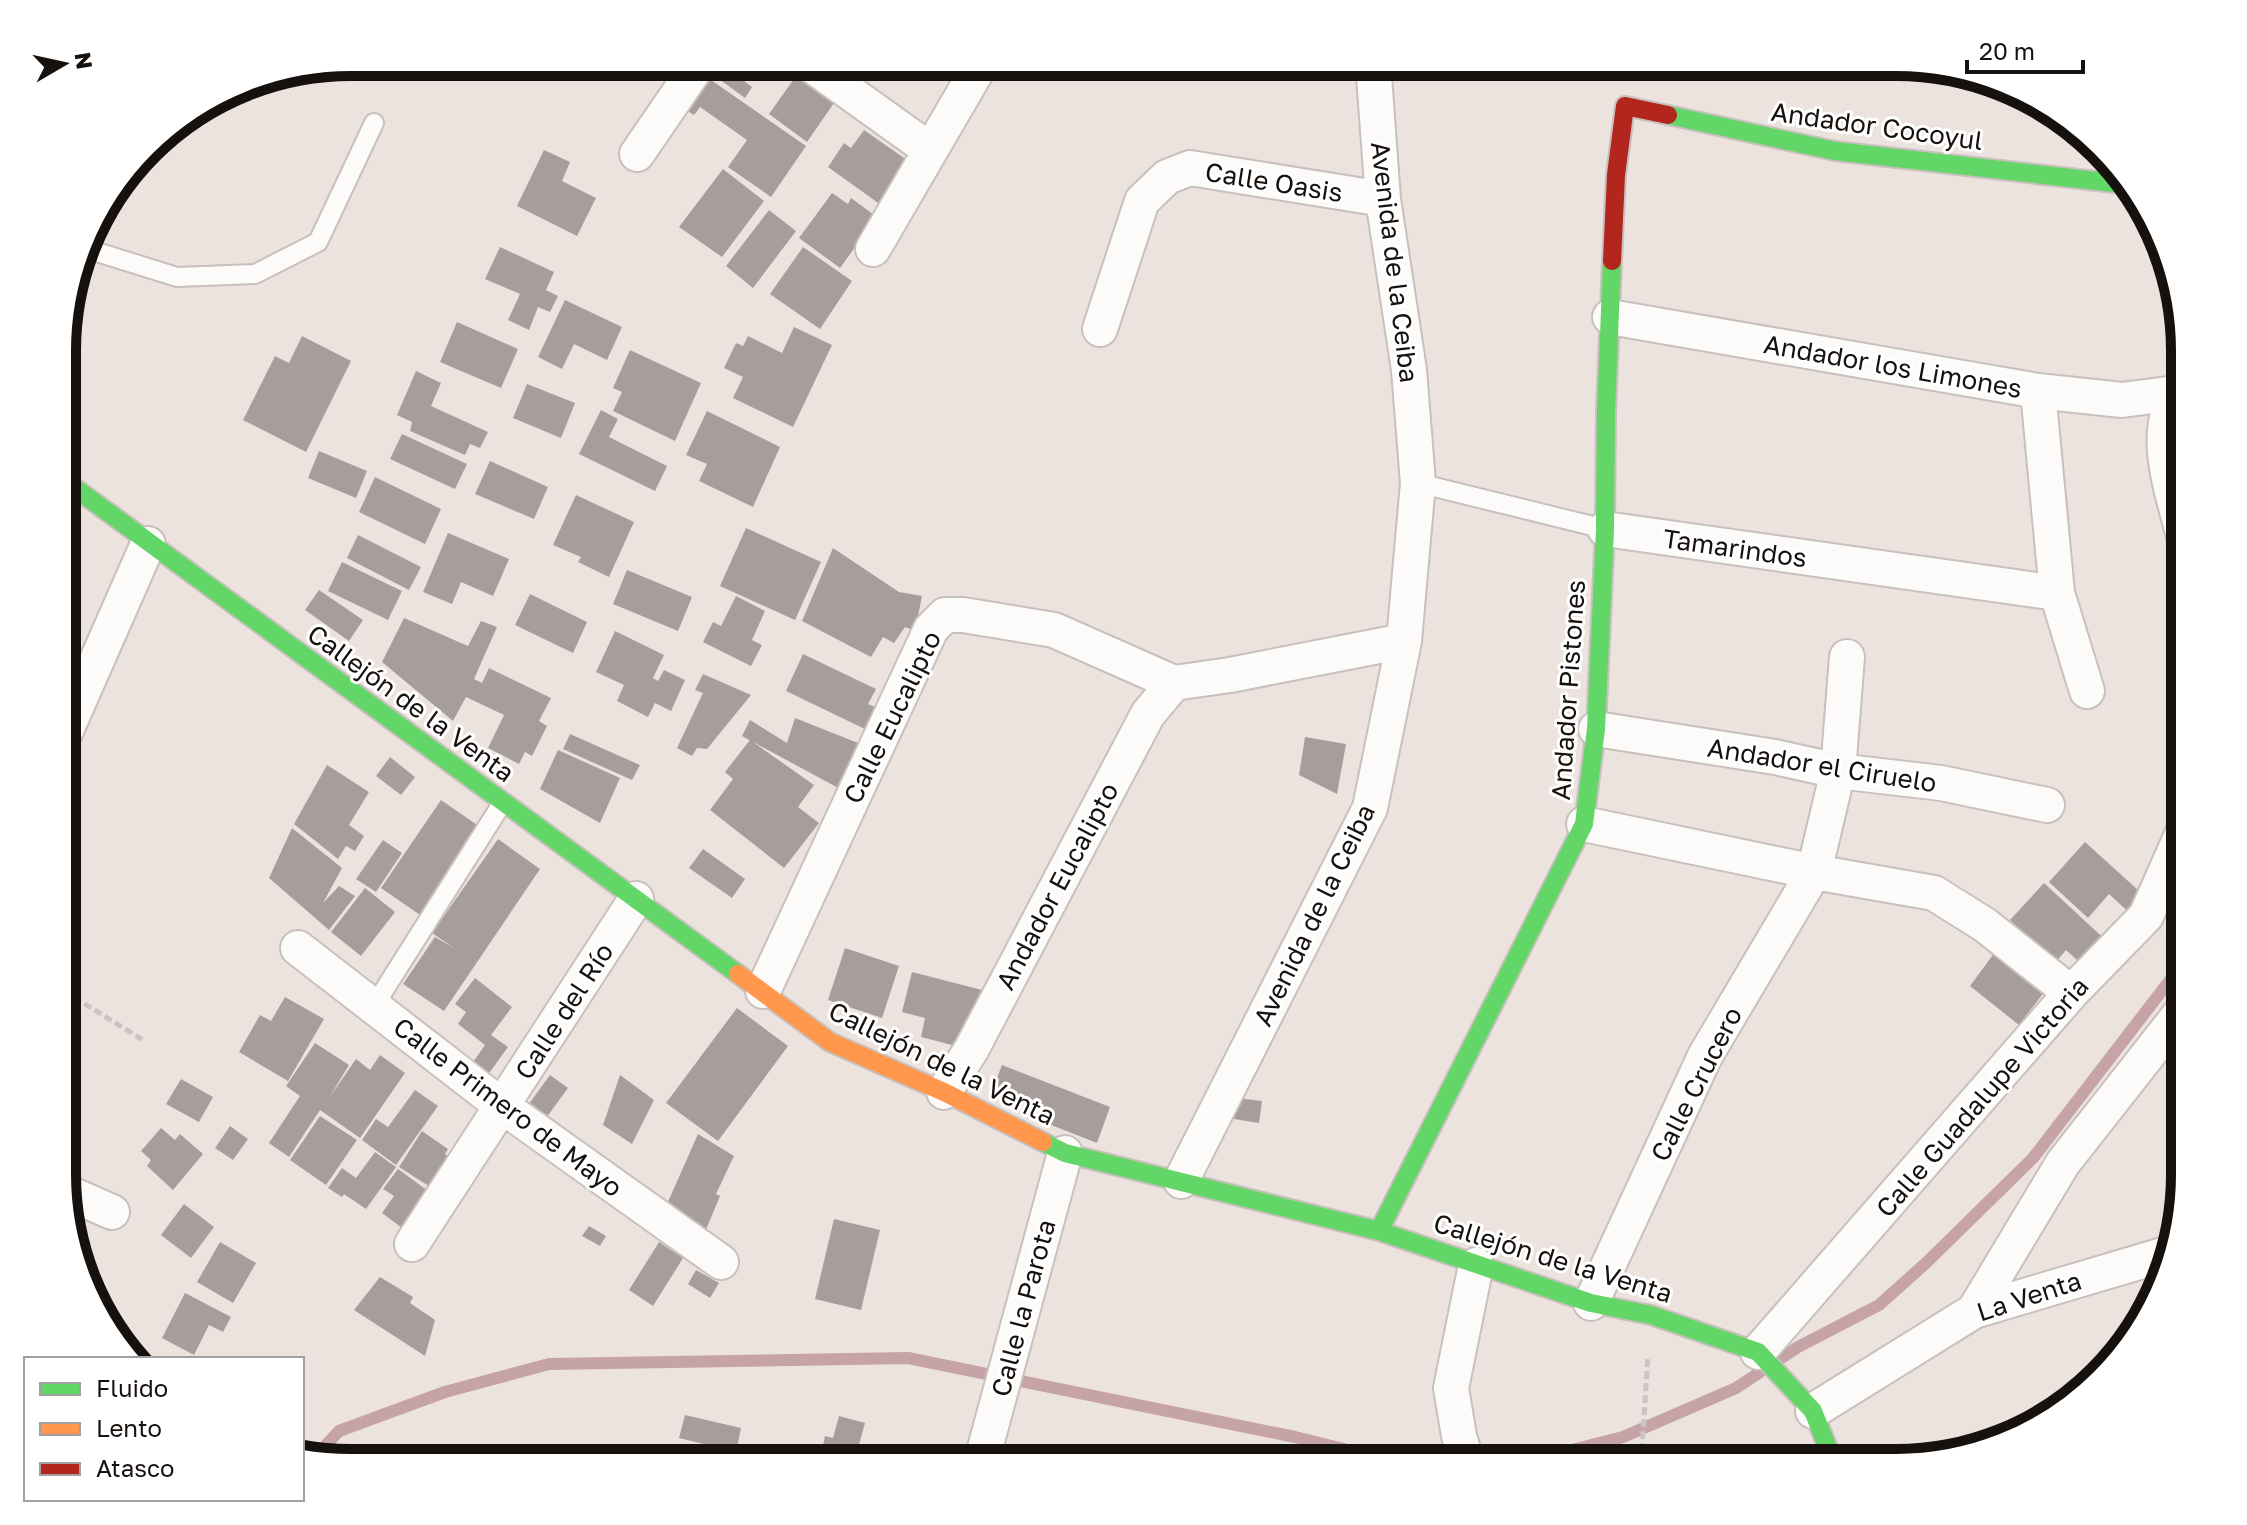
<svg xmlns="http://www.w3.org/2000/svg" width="2247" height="1525" font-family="'Golos Text',sans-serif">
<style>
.water{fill:#c5a3a7}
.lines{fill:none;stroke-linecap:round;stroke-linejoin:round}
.stream{stroke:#c5a3a7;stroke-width:12}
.building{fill:#a79e9b}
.lane-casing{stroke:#c8c0bc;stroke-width:22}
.street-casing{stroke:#c8c0bc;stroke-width:38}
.fast-casing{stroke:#c8c0bc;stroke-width:22}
.slow-casing{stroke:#c8c0bc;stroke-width:22}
.jam-casing{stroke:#c8c0bc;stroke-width:22}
.path{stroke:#c9c5c3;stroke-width:5;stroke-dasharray:8 4;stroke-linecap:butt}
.lane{stroke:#fcfbfa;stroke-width:18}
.street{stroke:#fcfbfa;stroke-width:34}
.fast{stroke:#63d668;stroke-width:18}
.slow{stroke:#ff974d;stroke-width:18}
.jam{stroke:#b3261e;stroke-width:18}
.labels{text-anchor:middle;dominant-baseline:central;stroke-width:6;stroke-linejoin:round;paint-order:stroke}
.street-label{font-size:26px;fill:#17110e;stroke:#fff}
.rim{fill:none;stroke:#17110e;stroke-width:10}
</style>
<rect width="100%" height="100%" fill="#ede3de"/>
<!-- water -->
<path class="water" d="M302 1439 326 1445 338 1462 302 1456Z"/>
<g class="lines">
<!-- stream -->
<path class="stream" d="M326 1445 339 1431 445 1392 549 1364 908 1358 1295 1437 1401 1463
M1521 1463 1623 1437 1736 1388 1798 1347 1879 1305 1926 1263 2033 1158 2184 962"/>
</g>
<!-- building -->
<path class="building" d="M656 62H691L680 78Z
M715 62H758L744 81 752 87 745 98 708 71Z
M796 76 834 103 807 142 769 114Z
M708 78 806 146 771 197 728 167 747 140 700 107 694 115 686 110Z
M864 130 917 167 888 210 828 167 844 143 851 148Z
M544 150 570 162 562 181 596 198 577 236 517 206Z
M723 169 764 201 722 257 679 227Z
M832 193 848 204 851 198 885 223 866 232 840 268 799 238Z
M769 210 796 231 753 288 726 266Z
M500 247 554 272 546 290 558 296 550 312 538 307 529 330 508 320 520 294 485 279Z
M803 247 852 281 820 329 770 294Z
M565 300 622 327 607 360 574 344 562 369 538 357Z
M457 322 518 349 501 388 440 362Z
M794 327 832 345 793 427 733 398 743 377 724 368 736 343 743 346 748 336 782 353Z
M302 336 351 361 306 452 243 420 275 356 289 363Z
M630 350 701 383 675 441 613 411 622 392 613 388Z
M416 371 441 383 431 406 488 432 480 448 470 444 465 455 410 431 412 422 397 415Z
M527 384 575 403 561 438 513 418Z
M601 410 618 419 609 437 667 466 655 491 579 454Z
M707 411 780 447 753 507 699 481 707 464 686 455Z
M402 434 467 464 455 489 390 459Z
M319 451 367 471 356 498 308 478Z
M490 461 548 487 534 519 475 494Z
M375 477 441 509 425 544 359 512Z
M576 495 634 522 609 577 578 562 581 557 553 545Z
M746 528 821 562 795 620 720 586Z
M448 533 509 559 493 596 461 582 452 604 423 592Z
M358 535 421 567 409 590 347 558Z
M833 548 899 592 922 596 915 631 905 627 894 643 883 637 871 657 802 621Z
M342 562 402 591 388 620 328 591Z
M627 570 692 597 678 631 613 604Z
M319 590 363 620 349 641 305 610Z
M530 594 587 622 573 653 515 625Z
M736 596 765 611 752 640 762 645 751 666 703 642 713 622 721 626Z
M404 618 468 646 481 621 497 627 474 679 482 683 489 668 551 698 539 721 547 726 532 756 525 752 519 764 488 748 504 715 466 697 453 721 382 662Z
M615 631 664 655 653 678 658 681 664 670 685 680 671 711 655 703 648 717 617 701 624 685 596 672Z
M803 654 876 689 868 704 880 709 869 731 786 691Z
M703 674 751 695 707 749 697 748 692 756 677 748 703 693 695 690Z
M795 718 868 747 842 790 742 736 750 720 787 743Z
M570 734 640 765 632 780 563 749Z
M1305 737 1346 744 1337 794 1299 775Z
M750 740 814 785 798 807 819 823 784 868 710 810 733 779 725 772Z
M558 750 620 778 600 823 540 789Z
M390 757 415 777 401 795 376 776Z
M327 765 369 792 349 825 364 836 355 851 346 846 338 859 294 824Z
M441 800 483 829 423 917 381 888Z
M292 828 342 868 323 903 339 886 355 896 329 930 269 878Z
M498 839 540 869 444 1011 403 984 435 937 454 948 432 933Z
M383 840 402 853 376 892 356 879Z
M2085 842 2149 900 2134 917 2109 894 2088 918 2049 882Z
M703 849 745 879 732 898 689 868Z
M2044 883 2111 945 2088 970 2066 950 2055 963 2010 920Z
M365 888 395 912 361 956 331 932Z
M2001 944 2051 983 2019 1025 1970 986Z
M845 948 899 966 882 1018 828 1000Z
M912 972 986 991 971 1050 921 1037 925 1018 902 1012Z
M475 978 512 1007 491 1035 508 1047 487 1076 471 1065 485 1045 458 1024 466 1012 455 1004Z
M285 997 324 1019 288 1081 239 1052 260 1015 271 1021Z
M737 1008 788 1046 718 1141 666 1103Z
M315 1043 349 1065 329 1098 356 1059 370 1070 380 1055 405 1073 360 1138 320 1110 289 1157 269 1143 300 1096 286 1086Z
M1002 1065 1110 1107 1097 1143 1041 1121 1046 1110 993 1088Z
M550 1075 568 1088 541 1125 523 1112Z
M620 1075 654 1100 632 1144 603 1125Z
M181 1079 213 1097 199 1122 166 1104Z
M415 1090 438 1106 396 1165 362 1140 376 1119 388 1127Z
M1237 1098 1262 1101 1259 1123 1234 1119Z
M320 1116 357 1140 326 1185 290 1160Z
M230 1126 248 1139 233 1160 215 1148Z
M161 1128 175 1140 180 1134 203 1154 173 1190 147 1166 151 1160 141 1151Z
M422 1131 448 1149 445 1154 457 1162 438 1192 399 1167Z
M698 1134 734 1156 716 1194 720 1196 705 1232 663 1213Z
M375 1152 396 1167 366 1209 344 1194 342 1197 328 1188 342 1168 356 1178Z
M398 1169 435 1196 412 1214 402 1228 382 1213 394 1196 383 1189Z
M184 1204 214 1227 191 1258 161 1235Z
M834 1219 880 1230 861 1310 815 1299Z
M589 1226 606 1236 600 1246 582 1236Z
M220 1242 256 1263 233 1303 197 1282Z
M659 1242 683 1258 653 1306 629 1290Z
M696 1270 719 1283 710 1298 688 1284Z
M380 1277 413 1297 410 1303 435 1320 425 1356 354 1310Z
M185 1293 231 1317 223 1332 209 1325 194 1355 162 1338Z
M685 1415 741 1428 736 1452 679 1438Z
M839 1416 865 1423 855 1459 822 1450 825 1436 833 1438Z
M813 1450 851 1462V1463H809Z"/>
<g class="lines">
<!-- lane casing -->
<g class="lane-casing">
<path id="lane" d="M84 248 177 277 255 274 318 242 374 123
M1418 483 1605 529
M374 1006 503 802"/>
</g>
<!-- street casing -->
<g class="street-casing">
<path id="street" d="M807 62 930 150
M637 154 700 62
M873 249 982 62
M1610 317 2038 391 2122 400 2176 393
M1100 329 1142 201 1167 177 1190 168 1383 199
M2184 383C2147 427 2172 488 2184 537
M2038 391 2057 593 2087 691
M1605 529 2057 593
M1596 729 1775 757 1838 771 1941 783 2047 805
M64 735 148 544
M1584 824 1814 872 1934 893 1985 925 2071 993
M298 948 502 1106 721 1262
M763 991 931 629 945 615H963L1054 630 1174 683 1230 675 1404 641
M944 1092 971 1050 1148 714 1174 683
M1181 1181 1370 808 1404 641 1418 483 1409 370 1383 199 1373 62
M64 1191 112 1212
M412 1244 636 899
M1591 1303 1705 1056 1814 872 1838 771 1847 657
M1974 1311 2063 1163 2184 1009
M1758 1352 2071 993 2146 916 2184 830
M1813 1411 1974 1311 2173 1252
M981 1463 1065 1153
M1467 1463 1459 1436 1451 1388 1476 1265"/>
</g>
<!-- fast casing -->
<g class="fast-casing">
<path id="fast" d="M1668 115 1835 151 2123 184
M64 480 738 974
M1043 1142 1065 1153 1379 1231 1591 1303 1651 1315 1758 1352 1813 1411 1834 1463
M1379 1231 1584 824 1596 729 1605 529 1606 412 1612 261"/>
</g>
<!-- slow casing -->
<g class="slow-casing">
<path id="slow" d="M738 974 830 1042 944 1092 1043 1142"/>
</g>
<!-- jam casing -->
<g class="jam-casing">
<path id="jam" d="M1612 261 1616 175 1625 106 1668 115"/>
</g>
<!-- path -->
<path class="path" d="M64 991 143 1040
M1641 1463 1648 1356"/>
<!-- lane -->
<use href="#lane" class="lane"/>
<!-- street -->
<use href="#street" class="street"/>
<!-- fast -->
<use href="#fast" class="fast"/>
<!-- slow -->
<use href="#slow" class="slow"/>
<!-- jam -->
<use href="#jam" class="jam"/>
</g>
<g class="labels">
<!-- street labels -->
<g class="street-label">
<text transform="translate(1877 126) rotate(8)">Andador Cocoyul</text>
<text transform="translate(1274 182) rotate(9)">Calle Oasis</text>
<text transform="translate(1395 262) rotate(83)">Avenida de la Ceiba</text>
<text transform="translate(1893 366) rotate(10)">Andador los Limones</text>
<text transform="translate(1735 548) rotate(8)">Tamarindos</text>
<text transform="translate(1568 690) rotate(-86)">Andador Pistones</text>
<text transform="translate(411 703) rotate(36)">Callejón de la Venta</text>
<text transform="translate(892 717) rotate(-64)">Calle Eucalipto</text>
<text transform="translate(1822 765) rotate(9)">Andador el Ciruelo</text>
<text transform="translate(1057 886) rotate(-62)">Andador Eucalipto</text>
<text transform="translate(1314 915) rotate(-64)">Avenida de la Ceiba</text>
<text transform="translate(564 1011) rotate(-57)">Calle del Río</text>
<text transform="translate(942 1063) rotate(26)">Callejón de la Venta</text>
<text transform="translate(1696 1084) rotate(-63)">Calle Crucero</text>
<text transform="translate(1982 1097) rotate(-49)">Calle Guadalupe Victoria</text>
<text transform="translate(508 1107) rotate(37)">Calle Primero de Mayo</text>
<text transform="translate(1553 1258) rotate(17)">Callejón de la Venta</text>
<text transform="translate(2029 1296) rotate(-18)">La Venta</text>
<text transform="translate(1023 1308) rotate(-75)">Calle la Parota</text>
</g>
</g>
<!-- crop -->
<path d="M0 0H2247V1525H0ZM351 76H1896A275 275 0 0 1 2171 351V1174A275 275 0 0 1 1896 1449H351A275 275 0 0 1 76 1174V351A275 275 0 0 1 351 76Z" fill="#fff" fill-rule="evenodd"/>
<path class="rim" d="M351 76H1896A275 275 0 0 1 2171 351V1174A275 275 0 0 1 1896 1449H351A275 275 0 0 1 76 1174V351A275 275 0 0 1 351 76Z"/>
<!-- legend -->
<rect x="24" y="1357" width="280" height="144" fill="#ffffff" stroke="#a2a09f" stroke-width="2"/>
<rect x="40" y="1383" width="40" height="12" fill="#63d668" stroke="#a2a09f" stroke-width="2"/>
<text x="96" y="1397" font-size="24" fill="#17110e">Fluido</text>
<rect x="40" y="1423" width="40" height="12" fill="#ff974d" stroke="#a2a09f" stroke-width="2"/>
<text x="96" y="1437" font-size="24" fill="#17110e">Lento</text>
<rect x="40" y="1463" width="40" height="12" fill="#b3261e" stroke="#a2a09f" stroke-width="2"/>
<text x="96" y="1477" font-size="24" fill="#17110e">Atasco</text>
<!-- north arrow -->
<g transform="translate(64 64) rotate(81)" stroke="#ffffff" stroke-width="6" paint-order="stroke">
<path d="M0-6L14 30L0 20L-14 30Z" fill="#17110e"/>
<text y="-12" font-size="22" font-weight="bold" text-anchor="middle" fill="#17110e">N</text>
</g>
<!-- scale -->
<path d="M1967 60v12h116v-12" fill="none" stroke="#17110e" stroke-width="4"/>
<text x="1979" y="60" font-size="24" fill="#17110e" stroke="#ffffff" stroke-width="6" paint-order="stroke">20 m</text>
</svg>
